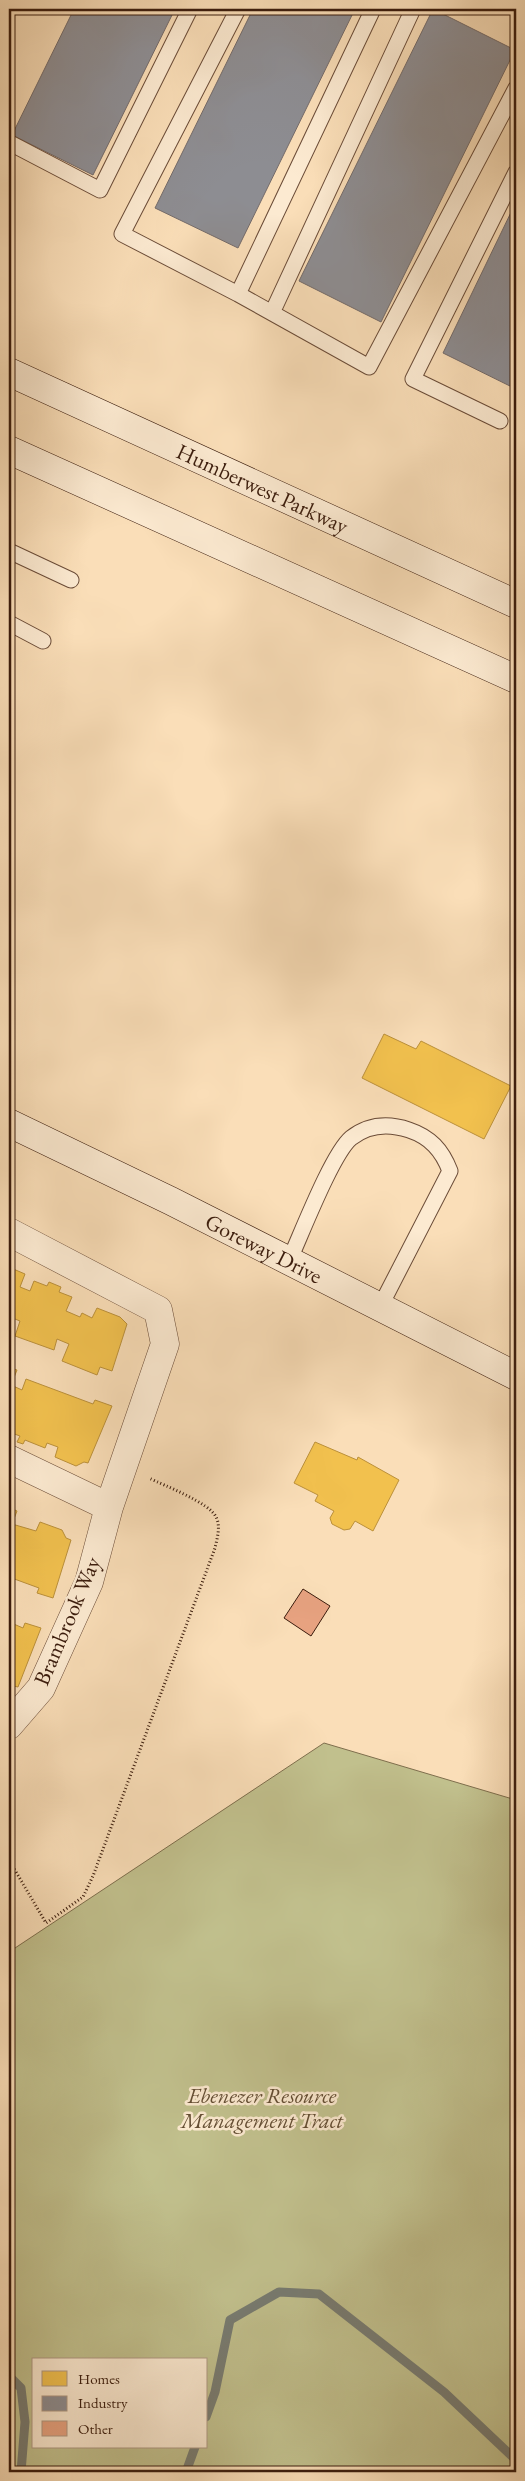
<svg xmlns="http://www.w3.org/2000/svg" width="525" height="2481" font-family="'EB Garamond',serif">
<style>
.green{fill:#c1c08d;stroke:#7e6e4d;fill-rule:evenodd}
.homes{fill:#f2c14e;stroke:#bb903a}
.industry{fill:#8d8d92;stroke:#746b6a}
.lines{fill:none;stroke-linecap:round;stroke-linejoin:round}
.stream{stroke:#777b71;stroke-width:9}
.building{fill:#e7a280;stroke:#3b1c0d}
.lane-casing{stroke:#6b4c38;stroke-width:17}
.street-casing{stroke:#6b4c38;stroke-width:29}
.secondary-casing{stroke:#3b1c0d;stroke-width:29}
.path{stroke:#3b1c0d;stroke-width:3;stroke-dasharray:1 2.5;stroke-linecap:butt}
.lane{stroke:#fcead1;stroke-width:15}
.street{stroke:#fcead1;stroke-width:28}
.secondary{stroke:#fcead1;stroke-width:28}
.labels{text-anchor:middle;dominant-baseline:central;stroke-width:5;stroke-linejoin:round;paint-order:stroke}
.street-label{font-size:22px;fill:#3b1c0d;stroke:#fcead1}
.park-label{font-size:22px;font-style:italic;fill:#634d33;stroke:#fcead1}
</style>
<rect width="100%" height="100%" fill="#fadeb8"/>
<filter id="stains"><feTurbulence type="fractalNoise" baseFrequency=".004" numOctaves="4"/><feColorMatrix values="0 0 0 0 .2 0 0 0 0 .09 0 0 0 0 .02 0 0 0 .5 -.17"/></filter>
<radialGradient id="worn" r=".72"><stop offset=".6" stop-color="#630" stop-opacity="0"/><stop offset="1" stop-color="#630" stop-opacity=".3"/></radialGradient>
<!-- green -->
<path class="green" d="M324 1743 516 1800V2472H9V1952ZM34 2360H206V2447H34Z"/>
<!-- homes -->
<path class="homes" d="M384 1034 416 1049 421 1041 511 1086 484 1139 362 1078Z
M9 1261 12 1263 11 1268 25 1274 20 1287 30 1291 34 1281 47 1286 49 1282 61 1287 59 1292 72 1297 66 1311 80 1317 82 1313 92 1318 97 1308 120 1317 127 1324 112 1371 100 1367 97 1375 62 1361 69 1344 57 1339 54 1350 15 1336 20 1321 10 1317 9 1319Z
M9 1367 17 1370 11 1385 22 1390 26 1379 93 1404 95 1400 112 1406 88 1463 84 1462 76 1466 55 1457 58 1447 47 1443 45 1448 25 1440 23 1444 17 1442 20 1436 9 1432 11 1419 9 1418Z
M315 1442 357 1460 358 1457 399 1480 373 1531 355 1521 350 1529 344 1530 332 1524 330 1518 334 1511 315 1501 318 1495 294 1483Z
M9 1507 17 1511 12 1524 36 1531 40 1522 62 1530 66 1538 71 1540 53 1598 37 1593 39 1588 9 1577 14 1557 9 1555Z
M9 1622 23 1628 25 1623 41 1628 18 1687 9 1685Z"/>
<!-- industry -->
<path class="industry" d="M74 9H175L93 175 12 135Z
M253 9H355L238 248 155 208Z
M433 9 515 50 381 322 299 281Z
M516 202V389L443 353Z"/>
<g class="lines">
<!-- stream -->
<path class="stream" d="M9 2376 21 2388 25 2422 21 2472
M206 2417 215 2392 230 2320 279 2292 319 2294 444 2392 516 2460
M186 2472 195 2447"/>
</g>
<!-- building -->
<path class="building" d="M303 1589 330 1606 311 1636 284 1618Z"/>
<g class="lines">
<!-- lane casing -->
<g class="lane-casing">
<path id="lane" d="M238 9 122 234 238 294 369 367 516 88
M10 143 100 190 190 9
M238 294 373 9
M272 313 413 9
M500 421 413 379 516 172
M9 551 71 580
M9 623 43 641
M289 1261C301 1235 332 1154 351 1138 369 1124 388 1123 409 1130 430 1137 442 1150 450 1171L380 1307"/>
</g>
<!-- street casing -->
<g class="street-casing">
<path id="street" d="M9 1232 158 1310 165 1344 109 1507 89 1582 41 1688 9 1725
M9 1459 109 1507"/>
</g>
<!-- secondary casing -->
<g class="secondary-casing">
<g id="secondary">
<path id="s1" d="M9 372 516 604"/>
<path d="M9 450 516 679"/>
<path id="s2" d="M9 1123 171 1201 516 1376"/>
</g>
</g>
<!-- path -->
<path class="path" d="M9 1860 46 1923 83 1897 93 1876 215 1548C217 1539 221 1526 216 1517 210 1503 163 1485 149 1478"/>
<!-- lane -->
<use href="#lane" class="lane"/>
<!-- street -->
<use href="#street" class="street"/>
<!-- secondary -->
<use href="#secondary" class="secondary"/>
</g>
<g class="labels">
<!-- street labels -->
<g class="street-label">
<text stroke="none"><textPath href="#s1" startOffset="279">Humberwest Parkway</textPath></text>
<text stroke="none"><textPath href="#s2" startOffset="284">Goreway Drive</textPath></text>
<text transform="translate(67 1621) rotate(-67)">Brambrook Way</text>
</g>
<!-- park labels -->
<g class="park-label">
<text x="262" y="2095">Ebenezer Resource<tspan x="262" dy="25">Management Tract</tspan></text>
</g>
</g>
<!-- margin -->
<rect width="525" height="2481" fill="none" stroke="#fadeb8" stroke-width="30"/>
<rect x="10" y="10" width="505" height="2461" fill="none" stroke="#3b1c0d" stroke-width="2.5"/>
<rect x="15" y="15" width="495" height="2451" fill="none" stroke="#3b1c0d"/>
<!-- legend -->
<rect x="32" y="2358" width="175" height="90" fill="#fcead1" stroke="#af9883"/>
<rect x="42" y="2371" width="25" height="15" fill="#f2c14e" stroke="#af9883"/>
<text x="78" y="2384" font-size="15" fill="#3b1c0d">Homes</text>
<rect x="42" y="2396" width="25" height="15" fill="#8d8d92" stroke="#af9883"/>
<text x="78" y="2408" font-size="15" fill="#3b1c0d">Industry</text>
<rect x="42" y="2421" width="25" height="15" fill="#e7a280" stroke="#af9883"/>
<text x="78" y="2434" font-size="15" fill="#3b1c0d">Other</text>
<rect width="100%" height="100%" filter="url(#stains)"/>
<rect width="100%" height="100%" fill="url(#worn)"/>
</svg>
